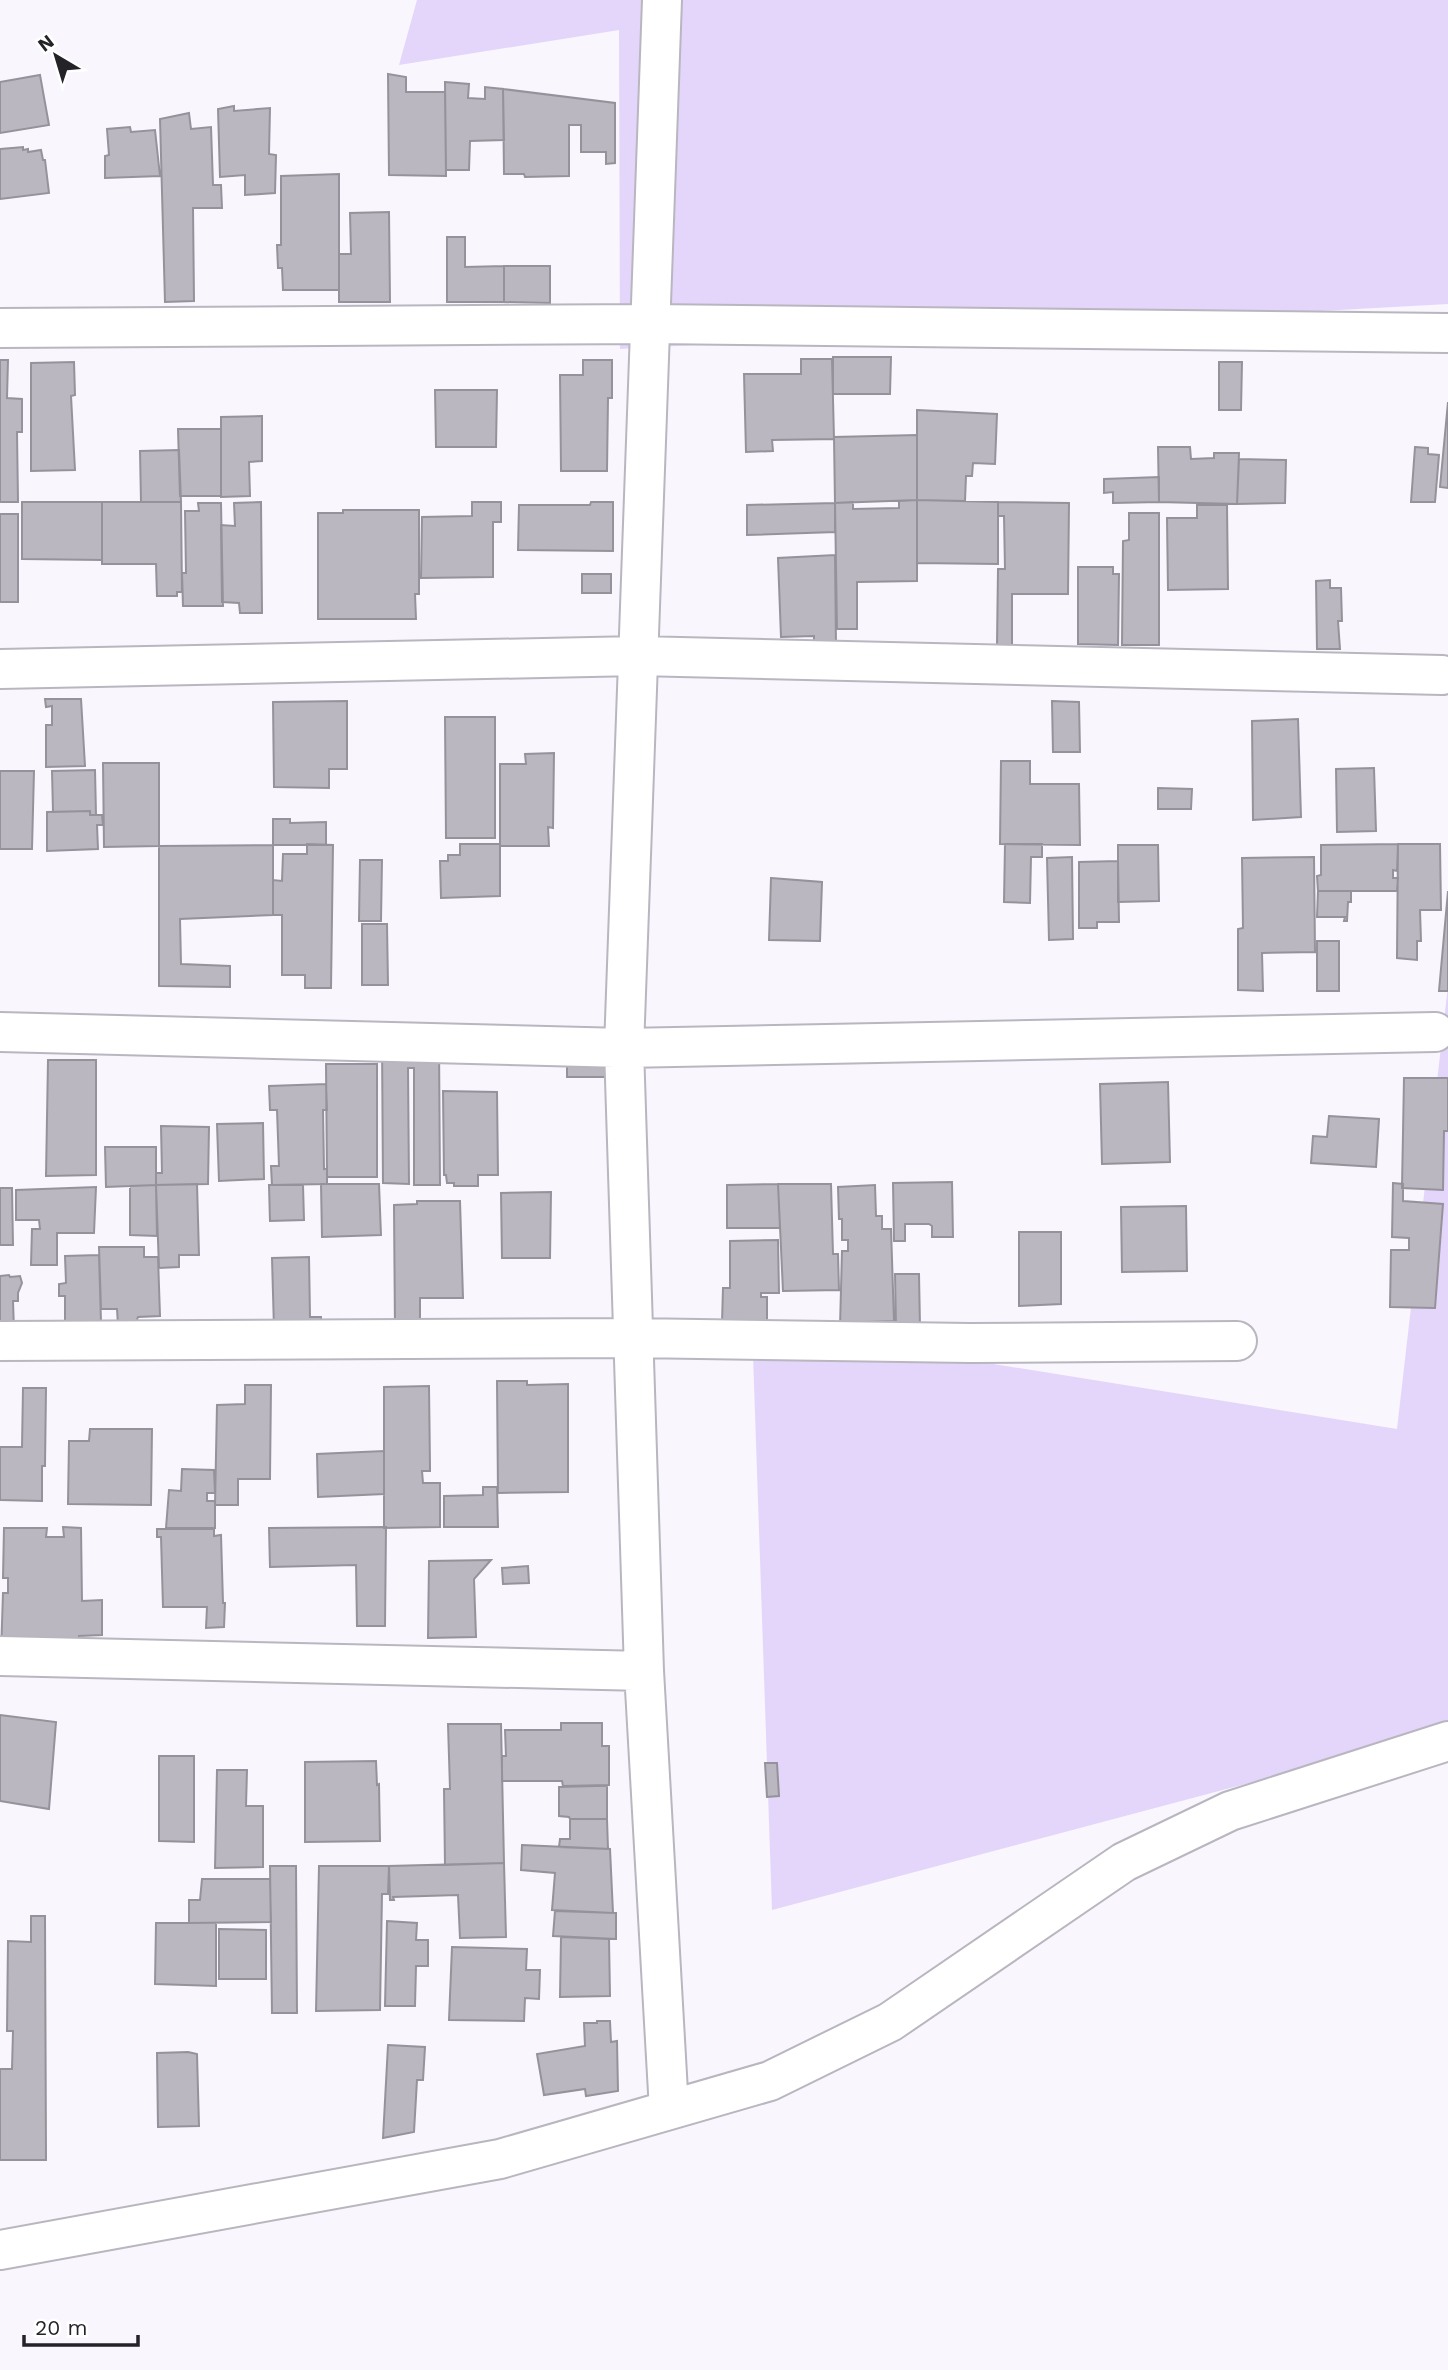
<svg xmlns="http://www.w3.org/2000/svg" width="1448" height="2370" font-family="'Work Sans',sans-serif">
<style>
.green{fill:#e3d6fa}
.building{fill:#bab7c0;stroke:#96929b;stroke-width:2}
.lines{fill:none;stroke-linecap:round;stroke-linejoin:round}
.minor-casing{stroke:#b9b6bf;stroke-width:42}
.minor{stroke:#fff;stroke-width:38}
</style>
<rect width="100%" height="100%" fill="#f9f6fe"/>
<!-- green -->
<path class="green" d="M417 0H1448V304L620 349 619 30 399 65Z
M1448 986V1730L772 1910 752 1325 1397 1429Z"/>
<!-- building -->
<path class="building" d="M388 74 406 77V92H445L446 176 389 175Z
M40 75 49 125 0 133V82Z
M445 82 469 84 468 98 485 99V87L503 89 504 140 470 141 469 170H446Z
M503 89 615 103V163L606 164V152H581V125H569V176L525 177 524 174H504Z
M234 106V111L270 108 269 154 276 155 275 193 245 195V175L220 177 218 109Z
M189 113 191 129 211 127 213 185H221L222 208H193L194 301 165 302 160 119Z
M130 127 131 132 155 130 160 176 105 178V156L109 155 107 129Z
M23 147V150L28 149V152L41 150 43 160H45L49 193 0 199V149Z
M339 174V290H283L282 268H278L277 245H281V176Z
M389 212 390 302H339V254H351L350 213Z
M447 237H465V267L504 266V302H447Z
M504 266H550V303L504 302Z
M833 357H891L890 394H833Z
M801 359H832L834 439 772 440 773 451 746 452 744 374H801Z
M0 360H8L7 398 22 399V432H17L18 502H0Z
M583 360H612V398H608L607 471H561L560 375H583Z
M74 362 75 395 71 396 75 470 31 471V363Z
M1219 362H1242L1241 410H1219Z
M435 390H497L496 447H436Z
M1448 402V488L1440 487Z
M917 410 997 414 995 464 973 463 972 476H966L965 501 917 500Z
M262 416V461L249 462 250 496 221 497V417Z
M178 429H221V496H180Z
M917 435V500L835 503 834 437Z
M1158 447H1190L1191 459 1214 458V453H1239L1237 504 1159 502Z
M1415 447 1428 448V454L1439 455 1435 502H1411Z
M179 450 181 502H141L140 451Z
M1239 459 1286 460 1285 503 1237 504Z
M1159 477V502L1113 503V492L1104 493V479Z
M917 500V581L857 582V629H837L835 503 853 502V509L899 508V501Z
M917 500 998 502V564L917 563Z
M22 502H102V560L22 559Z
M102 502H181L182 592H177V596H157L156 564H102Z
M261 502 262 613H240L239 603 222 602 221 525 235 526 234 503Z
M472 502H501V522H493V577L421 578 422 517 472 516Z
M591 502H613V551L518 550 519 505H590Z
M998 502 1069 503 1068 594H1012V645H997L998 569H1005L1004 516H998Z
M198 503H221L223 606H183L182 573H186L185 511H199Z
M835 503V532L747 535V505Z
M1197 505H1227L1228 589 1168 590 1167 518H1197Z
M343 510H419V594H415L416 619H318V513H343Z
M1129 513H1159V645H1122L1123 541 1129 540Z
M0 514H18V602H0Z
M835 555 836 645H814V636L781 637 778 558Z
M1078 567H1113V574H1119L1118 645 1078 644Z
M582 574H611V593H582Z
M1330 580V588H1341L1342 621H1338L1340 649H1317L1316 581Z
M45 699H81L85 766 46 767V725H52V706L46 707Z
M347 701V769H329V788L274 787 273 702Z
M1052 701 1079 702 1080 752H1053Z
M445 717H495V838H446Z
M1298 719 1301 817 1253 820 1252 721Z
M554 753 553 828 548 827 549 846H500V764H526L525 754Z
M1001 761H1030V784H1079L1080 845 1000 844Z
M103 763H159V846L104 847Z
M1374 768 1376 831 1337 832 1336 769Z
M95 770 96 815H90V811L53 812 52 771Z
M0 771H34L32 849H0Z
M1158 788 1192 789 1191 809H1158Z
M90 811V815H102L103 825H97L98 849 47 851V812Z
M273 819H290V823L326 822V845H273Z
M307 844 333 845 331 988H305V975H282V915H273V880L282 881 283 854H307Z
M460 844H500V896L441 898 440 861H448V855H460Z
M1005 844H1042V857H1031L1030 903 1004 902Z
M1398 844 1397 871 1393 870V878H1398L1397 891H1318L1317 876 1321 875V845Z
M1398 844H1440L1441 910H1420L1421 941H1417V960L1397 958Z
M273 845V915L180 919 181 964 230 966V987L159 986V846Z
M1118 845H1158L1159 901 1118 902Z
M1072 857 1073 939 1049 940 1047 858Z
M1314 857 1315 952 1262 953 1263 991 1238 990V929L1243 928 1242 858Z
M360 860H382L381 921H359Z
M1118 861 1119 922H1097V928H1079V862Z
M771 878 822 882 820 941 769 940Z
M1318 891H1351V902H1348L1347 921H1344L1345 917H1317Z
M1448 891V991H1439Z
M362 924H387L388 985H362Z
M1317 941H1339V991H1317Z
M382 1043H439L440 1185H414V1068H408L409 1184 383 1183Z
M567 1044H608V1077H567Z
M48 1060H96V1175L46 1176Z
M326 1064H377V1177H327Z
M1404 1078H1448V1131H1444L1443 1190 1402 1188Z
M1168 1082 1170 1162 1102 1164 1100 1084Z
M326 1084 327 1110H323L324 1169 327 1168V1184L272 1185 271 1166H279L277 1110H270L269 1086Z
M443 1091 497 1092 498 1175H478V1186H454V1183H447L446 1175H444Z
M1329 1116 1379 1119 1376 1167 1311 1163 1313 1136 1327 1137Z
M263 1123 264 1179 219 1181 217 1124Z
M161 1126 209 1127 208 1184 156 1185V1173H162Z
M105 1147H156V1185L106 1187Z
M952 1182 953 1237H932V1226L929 1224H905V1241H894L893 1183Z
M1393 1183 1403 1184V1201L1443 1204 1435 1308 1390 1307 1391 1250H1409V1238L1392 1237Z
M197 1184 199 1255H179V1267L159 1268 156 1185Z
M321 1184H379L381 1235 322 1237Z
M778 1184 780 1228H727V1185Z
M778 1184H831L833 1254H838L839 1290 783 1291Z
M156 1185 157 1236 130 1235V1186Z
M269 1185H303L304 1220 270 1221Z
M875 1185 876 1216H882V1229H891L894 1321 867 1322V1327H840L842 1251H848V1240H842V1219H839L838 1187Z
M96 1187 94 1233H57V1265H31L32 1229H40L39 1220H16V1190Z
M0 1188H12L13 1245H0Z
M551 1192 550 1258H502L501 1193Z
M417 1201H460L463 1298H420V1330H395L394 1205 417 1204Z
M1186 1206 1187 1271 1122 1272 1121 1207Z
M1019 1232H1061V1304L1019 1306Z
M778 1240 779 1293H761V1297H767V1322L722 1323 723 1288H730V1241Z
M99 1247H144V1257H158L160 1316 138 1317 135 1325H118L117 1309H101Z
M99 1255 101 1322 65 1323V1296H59V1284L66 1283 65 1256Z
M309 1257 310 1317H321V1328L274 1329 272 1258Z
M895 1274H919L920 1327H896Z
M9 1275 10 1277 20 1276 22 1283 18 1293V1301H13L14 1330H0V1276Z
M497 1381H527V1385L568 1384V1492L498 1493Z
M245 1385H271L270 1479H238V1505H215L217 1405 245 1404Z
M429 1386 430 1467V1471H422L423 1483H440V1527L384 1528V1387Z
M23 1388H46L45 1466H42V1501L0 1500V1447H22Z
M90 1429H152L151 1505 68 1504 69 1441H89Z
M384 1451V1494L318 1497 317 1454Z
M182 1469 214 1470 215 1493H207V1501H215V1528H166L169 1490 181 1491Z
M483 1487H497L498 1527H444V1496L483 1495Z
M63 1527 81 1528 82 1601 102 1600V1635L79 1636V1655L1 1654 3 1593H8V1578H3L4 1528H47L46 1537H64Z
M386 1527 385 1626H357L356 1565 270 1567 269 1528Z
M157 1529H214V1536L221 1535 223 1603H225L224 1627 206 1628 207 1607H163L161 1537H157Z
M491 1560 474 1579 476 1637 428 1638 429 1561Z
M528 1566 529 1583 503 1584 502 1568Z
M0 1715 56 1722 49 1809 0 1801Z
M561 1723H602V1746H609V1785L563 1786 562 1781H502V1756H506L505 1730H561Z
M448 1724H501L504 1863 445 1865 444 1789H450Z
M159 1756H194V1842L159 1841Z
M376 1761 377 1785 379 1784 380 1841 305 1842V1762Z
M765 1763H777L779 1796 767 1797Z
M217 1770H247L246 1806H263V1867L215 1868Z
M596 1786H607V1819H570L569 1817 559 1816V1787Z
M570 1819H607L608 1849 559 1847 560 1839H570Z
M522 1845 610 1849 613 1913 552 1910 555 1873 521 1870Z
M504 1863 506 1937 460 1938 458 1895 393 1897 394 1900H390L389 1866Z
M270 1866H296L297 2013H272Z
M319 1866H389L388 1894H382L380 2010 316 2011Z
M202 1879H270L271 1922 189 1923V1900H200Z
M555 1911 616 1913V1939L553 1936Z
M31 1916H45L46 2160H0V2069H12L13 2031H7L8 1941 31 1942Z
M387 1921 417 1923 416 1940H428V1966H416L415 2006H385Z
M156 1923H216V1986L155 1984Z
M219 1929 266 1930V1979H219Z
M561 1937 609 1939 610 1996 560 1997Z
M452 1947 527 1949 526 1970H540L539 1999 525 1998 524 2021 449 2020Z
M597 2021H610L611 2042 617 2041 618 2091 586 2096 585 2089 544 2095 537 2054 585 2046 584 2023H597Z
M388 2045 425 2047 423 2080H417L414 2132 383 2138Z
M188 2052 197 2054 199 2126 158 2127 157 2053Z"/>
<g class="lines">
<!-- minor casing -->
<g class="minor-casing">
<path id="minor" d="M662 0 624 1048 644 1671 669 2110
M0 328 650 324 1448 333
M0 669 638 656 1442 675
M0 1032 624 1048 1435 1032
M0 1341 634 1338 970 1343 1237 1341
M0 1656 644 1671
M0 2250 500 2159 770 2081 890 2022 1124 1862 1230 1811 1448 1741"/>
</g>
<!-- minor -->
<use href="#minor" class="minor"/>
</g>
<!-- north arrow -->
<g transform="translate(56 56) rotate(322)" stroke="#ffffff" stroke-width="5" paint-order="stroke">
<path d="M0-5L12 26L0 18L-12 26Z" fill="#242327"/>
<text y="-10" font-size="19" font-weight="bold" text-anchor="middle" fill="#242327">N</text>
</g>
<!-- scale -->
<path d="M24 2335v10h114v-10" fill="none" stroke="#242327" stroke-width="3.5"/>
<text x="35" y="2335" font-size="21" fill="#242327" stroke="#ffffff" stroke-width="5" paint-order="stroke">20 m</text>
</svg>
